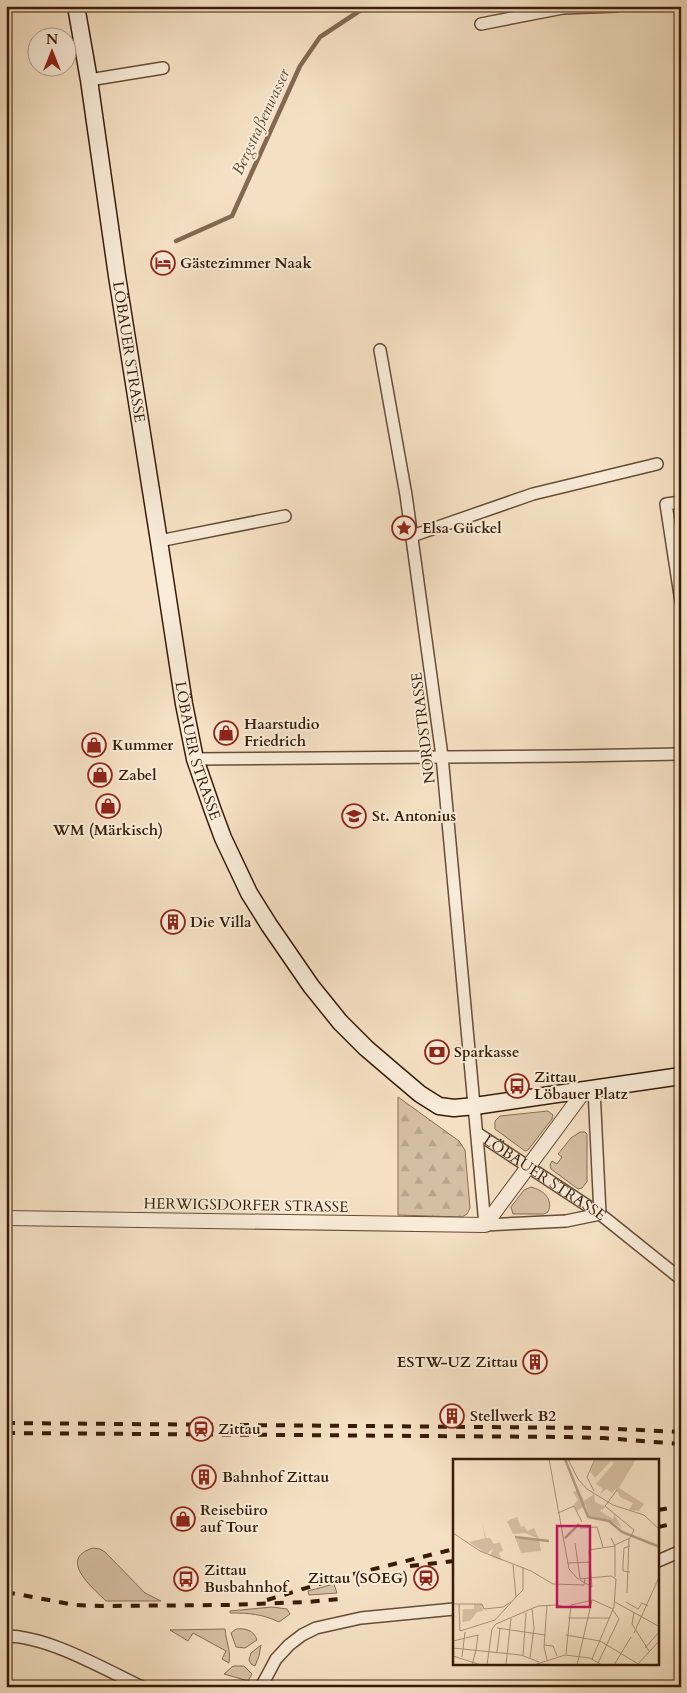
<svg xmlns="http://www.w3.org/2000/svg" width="687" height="1693" font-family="Cardo,serif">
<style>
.grass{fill:#d5bfa3;stroke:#866e56}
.forest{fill:url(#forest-firs);stroke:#866e56}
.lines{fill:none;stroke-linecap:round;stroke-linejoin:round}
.stream{stroke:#836952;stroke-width:4.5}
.minor-casing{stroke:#674d37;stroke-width:14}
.tertiary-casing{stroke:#674d37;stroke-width:16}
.secondary-casing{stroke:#381c08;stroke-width:19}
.minor{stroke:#f8ebd8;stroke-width:11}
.tertiary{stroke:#f8ebd8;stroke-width:14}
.secondary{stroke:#f8ebd8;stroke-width:16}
.rail{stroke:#381c08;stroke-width:4;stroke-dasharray:9 9;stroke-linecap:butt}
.labels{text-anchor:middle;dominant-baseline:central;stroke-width:4;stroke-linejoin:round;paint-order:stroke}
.poi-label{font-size:15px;font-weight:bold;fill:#381c08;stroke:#f8ebd8;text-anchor:start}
.street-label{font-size:15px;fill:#381c08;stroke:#f8ebd8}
.water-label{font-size:16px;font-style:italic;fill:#644933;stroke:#f8ebd8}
.inset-river{fill:none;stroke:#b59d83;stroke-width:2.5}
.inset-road{fill:none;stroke:#a99278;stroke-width:1}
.view{fill:#c2185b;fill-opacity:0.15;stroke:#c2185b;stroke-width:2.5}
.inset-edge{fill:none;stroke:#381c08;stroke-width:2.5}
</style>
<defs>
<pattern id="forest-firs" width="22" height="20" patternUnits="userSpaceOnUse" patternTransform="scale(1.25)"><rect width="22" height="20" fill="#d5bfa3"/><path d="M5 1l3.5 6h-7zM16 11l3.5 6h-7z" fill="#b8a48b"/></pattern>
</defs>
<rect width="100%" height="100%" fill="#f5e0c3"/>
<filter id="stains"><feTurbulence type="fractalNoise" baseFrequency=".004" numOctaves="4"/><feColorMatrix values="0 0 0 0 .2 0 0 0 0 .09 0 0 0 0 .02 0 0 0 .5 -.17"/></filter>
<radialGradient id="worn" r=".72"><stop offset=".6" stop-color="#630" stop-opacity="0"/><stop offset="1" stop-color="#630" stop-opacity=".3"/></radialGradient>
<!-- grass -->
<path class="grass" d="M548 1111 553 1115 552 1119 528 1150 525 1151 495 1129V1121L500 1116Z
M580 1132H585L587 1134V1182L582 1188 578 1189 551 1169 550 1165 552 1161 557 1164 562 1157 558 1154 571 1138Z
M531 1187C543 1190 554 1199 548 1212L544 1214H513L511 1207 524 1190Z
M93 1548 100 1549 105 1552 145 1593 161 1601H106C93 1588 57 1559 93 1548Z
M334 1584 337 1593 309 1595 308 1591Z
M272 1607 287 1609 290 1614 279 1622C262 1614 250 1613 230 1613V1611Z
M225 1629C226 1642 231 1650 229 1663L222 1659 226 1651 193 1633 188 1641 170 1630Z
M236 1629C245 1628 254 1630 257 1640L245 1648 236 1647 231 1633Z
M261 1645 259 1656 255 1666 251 1664 249 1660 251 1653Z
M233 1666H244L252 1674 248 1681 224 1674Z"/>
<!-- forest -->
<path class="forest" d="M398 1097 459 1141 465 1150 470 1208 467 1214 462 1217 398 1215Z"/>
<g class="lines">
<!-- stream -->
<path class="stream" d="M176 241 232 216 300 66 320 37 367 6"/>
<!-- minor casing -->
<g class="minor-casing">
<g id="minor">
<path d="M481 24 563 8 617 6"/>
<path d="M89 80 163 68"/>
<path d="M380 350 406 495 442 756 485 1225 566 1221 600 1214 594 1089"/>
<path d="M681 502 666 504 681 602"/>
<path d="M412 536 533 494 657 464"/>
<path d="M159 541 285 516"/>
<path d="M195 759 570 756 681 754"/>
<path id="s1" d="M477 1133 600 1214 681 1279"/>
<path d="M658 1561 681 1551"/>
<path d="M6 1636C48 1636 104 1669 142 1687"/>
<path d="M261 1687 276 1659 289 1645 302 1635 316 1628 361 1618 454 1609"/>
</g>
</g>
<!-- tertiary casing -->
<g class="tertiary-casing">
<path id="tertiary" d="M6 1218 485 1225 585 1090"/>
</g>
<!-- secondary casing -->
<g class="secondary-casing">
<g id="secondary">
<path id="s2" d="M76 6 89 80 117 276 159 541 184 704 195 759 213 811 223 838 249 893 269 925 311 986 340 1022 366 1048 394 1072 420 1094 439 1106 454 1108 475 1106 681 1076"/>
</g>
</g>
<!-- minor -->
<use href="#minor" class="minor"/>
<!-- tertiary -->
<use href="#tertiary" class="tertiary"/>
<!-- secondary -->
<use href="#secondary" class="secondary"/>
<!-- rail -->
<path class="rail" d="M6 1423 598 1428 681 1432
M6 1433 568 1437 604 1438 681 1444
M658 1510 681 1506
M658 1527 681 1522
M410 1566 454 1561
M6 1592 75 1605 101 1606 227 1605 307 1602 340 1599
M267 1600 342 1577 454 1549"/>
</g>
<!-- icons -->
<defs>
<g id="hotel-ring" transform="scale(1.25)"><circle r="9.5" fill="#f8ebd8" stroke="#8f2418" stroke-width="1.5"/><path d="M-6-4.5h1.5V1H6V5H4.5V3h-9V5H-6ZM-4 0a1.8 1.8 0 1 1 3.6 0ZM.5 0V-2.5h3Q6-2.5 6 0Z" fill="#8f2418"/></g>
<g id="sight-ring" transform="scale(1.25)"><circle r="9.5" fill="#f8ebd8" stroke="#8f2418" stroke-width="1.5"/><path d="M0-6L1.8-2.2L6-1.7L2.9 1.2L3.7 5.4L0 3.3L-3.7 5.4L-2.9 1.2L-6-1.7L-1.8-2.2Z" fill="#8f2418"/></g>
<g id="shop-ring" transform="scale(1.25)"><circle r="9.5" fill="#f8ebd8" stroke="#8f2418" stroke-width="1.5"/><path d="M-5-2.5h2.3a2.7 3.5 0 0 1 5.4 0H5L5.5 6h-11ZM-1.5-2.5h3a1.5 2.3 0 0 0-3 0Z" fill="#8f2418"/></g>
<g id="school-ring" transform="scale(1.25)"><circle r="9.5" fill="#f8ebd8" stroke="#8f2418" stroke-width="1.5"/><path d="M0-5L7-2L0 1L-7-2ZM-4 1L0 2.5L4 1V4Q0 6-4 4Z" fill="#8f2418"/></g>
<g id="building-ring" transform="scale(1.25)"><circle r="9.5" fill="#f8ebd8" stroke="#8f2418" stroke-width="1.5"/><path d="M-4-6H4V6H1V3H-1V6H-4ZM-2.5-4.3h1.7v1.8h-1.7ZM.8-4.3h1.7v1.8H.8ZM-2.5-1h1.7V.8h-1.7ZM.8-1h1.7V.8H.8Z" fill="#8f2418"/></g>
<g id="bank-ring" transform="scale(1.25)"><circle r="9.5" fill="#f8ebd8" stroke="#8f2418" stroke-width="1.5"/><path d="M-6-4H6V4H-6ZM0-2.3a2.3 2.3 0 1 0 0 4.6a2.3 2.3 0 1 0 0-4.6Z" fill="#8f2418"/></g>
<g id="bus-ring" transform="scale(1.25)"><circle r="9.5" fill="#f8ebd8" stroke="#8f2418" stroke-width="1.5"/><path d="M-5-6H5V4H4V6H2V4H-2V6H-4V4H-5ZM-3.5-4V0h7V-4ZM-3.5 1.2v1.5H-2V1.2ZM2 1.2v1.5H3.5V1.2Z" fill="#8f2418"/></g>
<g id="station-ring" transform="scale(1.25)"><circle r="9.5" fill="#f8ebd8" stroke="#8f2418" stroke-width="1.5"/><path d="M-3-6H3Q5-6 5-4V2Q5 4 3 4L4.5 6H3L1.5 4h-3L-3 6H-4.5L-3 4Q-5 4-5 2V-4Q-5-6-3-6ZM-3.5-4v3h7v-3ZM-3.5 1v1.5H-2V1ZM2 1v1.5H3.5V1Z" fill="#8f2418"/></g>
</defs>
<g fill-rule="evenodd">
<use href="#hotel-ring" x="163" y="263"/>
<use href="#sight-ring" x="404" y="528"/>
<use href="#shop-ring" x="226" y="733"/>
<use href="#shop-ring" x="94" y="745"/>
<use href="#shop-ring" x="100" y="775"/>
<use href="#shop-ring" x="108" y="806"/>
<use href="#school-ring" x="354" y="816"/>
<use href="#building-ring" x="173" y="922"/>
<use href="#bank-ring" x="437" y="1052"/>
<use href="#bus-ring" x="517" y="1086"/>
<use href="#building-ring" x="535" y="1362"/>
<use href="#building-ring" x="452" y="1416"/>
<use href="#station-ring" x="201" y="1429"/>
<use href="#building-ring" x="204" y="1477"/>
<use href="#shop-ring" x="183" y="1519"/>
<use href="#station-ring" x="426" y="1578"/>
<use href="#bus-ring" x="186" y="1579"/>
</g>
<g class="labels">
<!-- poi labels -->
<g class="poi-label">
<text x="180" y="263">Gästezimmer Naak</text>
<text x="422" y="528">Elsa Gückel</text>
<text x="244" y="724">Haarstudio<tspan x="244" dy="17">Friedrich</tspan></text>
<text x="112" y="745">Kummer</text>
<text x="118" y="775">Zabel</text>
<text x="372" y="816">St. Antonius</text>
<text x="108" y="830" text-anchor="middle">WM (Märkisch)</text>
<text x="190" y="922">Die Villa</text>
<text x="454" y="1052">Sparkasse</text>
<text x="534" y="1077">Zittau<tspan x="534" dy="17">Löbauer Platz</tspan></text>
<text x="518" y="1362" text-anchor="end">ESTW-UZ Zittau</text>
<text x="470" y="1416">Stellwerk B2</text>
<text x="218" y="1429">Zittau</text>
<text x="222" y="1477">Bahnhof Zittau</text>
<text x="200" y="1510">Reisebüro<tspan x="200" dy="17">auf Tour</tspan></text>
<text x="204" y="1570">Zittau<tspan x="204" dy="17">Busbahnhof</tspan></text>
<text x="408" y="1578" text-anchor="end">Zittau (SOEG)</text>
</g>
<!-- street labels -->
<g class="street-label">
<text stroke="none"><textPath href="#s2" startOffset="350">LÖBAUER STRASSE</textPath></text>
<text transform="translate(423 728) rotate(-97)">NORDSTRASSE</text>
<text stroke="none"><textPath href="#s2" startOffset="755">LÖBAUER STRASSE</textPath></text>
<text stroke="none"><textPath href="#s1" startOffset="81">LÖBAUER STRASSE</textPath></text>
<text transform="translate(246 1205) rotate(1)">HERWIGSDORFER STRASSE</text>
</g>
<!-- water labels -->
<g class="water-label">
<text transform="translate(261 122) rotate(-65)">Bergstraßenwasser</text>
</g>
</g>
<!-- overview -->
<g transform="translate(453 1459)">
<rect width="206" height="206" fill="#f5e0c3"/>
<path d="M143 0H183L166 29 191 45 186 52 176 51 180 44 167 38 163 30 159 34 154 30 147 35 150 30 143 25 161 4 158 2 142 19 137 12ZM126 31 131 42 141 35 142 43 153 48 147 52 160 60 161 55 169 69 156 61 135 57 133 46 124 52 121 46 125 41 120 33ZM29 64 33 79H37L41 85 47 83 50 92 46 94 49 102 37 97 40 89 34 95 16 83 32 79Z" fill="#d5bfa3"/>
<path d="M64 58 68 68 71 67 74 72 81 69 86 80 72 74 60 75 54 62ZM68 78 86 81 88 92 68 94 63 80ZM21 145H29L30 152 24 153 17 162 9 163 10 150H21Z" fill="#d5bfa3"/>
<path class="inset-river" d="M112 0 135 58 156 62 169 73 207 88M62 78 96 82M112 79 126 65"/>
<path class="inset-road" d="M96 0 116 110 125 120 158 117 163 120 161 148 139 200M115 0 125 20 134 30 160 46 191 56 207 71M141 32 134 18 142 0M105 54 121 47 129 63M127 69 144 68 150 88M0 74 27 92 78 112 100 125 131 126 132 119M158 79 162 87V118M122 84 127 119M162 86 177 79 181 71 152 47 164 31M114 104 138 103M177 113 170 112V105L171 89 177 87M127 121 139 128 136 91 162 87M174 134 176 80M63 138 70 131V108M162 143 207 168M173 143 185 150 189 144 195 147M0 145H29L31 150 50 148 58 143M6 145 7 172 42 161 63 138 60 106M181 153 179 165 196 192M115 159H156M44 169 92 176M181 174 207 116M113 176 147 182 187 206M0 182 25 176 23 191M91 186 100 187 104 197M0 189 68 196 86 203M192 189 207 172M44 193 47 170M113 195 118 146 140 141 160 150M0 197 28 206M70 197 73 154M9 198 12 173M77 199 81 169 79 150M94 201 91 188 94 146M145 204 166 160 160 151M19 206 23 191M34 206 39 170 43 165 85 147 104 146 116 149M38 206H58M53 206 58 159M81 206 112 196 137 199 149 206M124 206 139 141M161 206 178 178M184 206 207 181"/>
<path class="view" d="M104 67H137V148H104Z"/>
<rect width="206" height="206" class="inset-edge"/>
</g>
<!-- margin -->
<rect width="687" height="1693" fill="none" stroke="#f5e0c3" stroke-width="25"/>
<rect x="8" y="8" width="672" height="1678" fill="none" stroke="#381c08" stroke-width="2.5"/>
<rect x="12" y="12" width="662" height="1668" fill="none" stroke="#381c08"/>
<!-- north arrow -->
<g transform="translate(52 52)"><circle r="24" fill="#f8ebd8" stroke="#ab9885"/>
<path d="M0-4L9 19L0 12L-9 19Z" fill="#8f2418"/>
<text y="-8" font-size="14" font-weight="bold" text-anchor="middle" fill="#381c08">N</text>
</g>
<rect width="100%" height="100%" filter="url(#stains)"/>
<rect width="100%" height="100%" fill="url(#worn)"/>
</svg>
